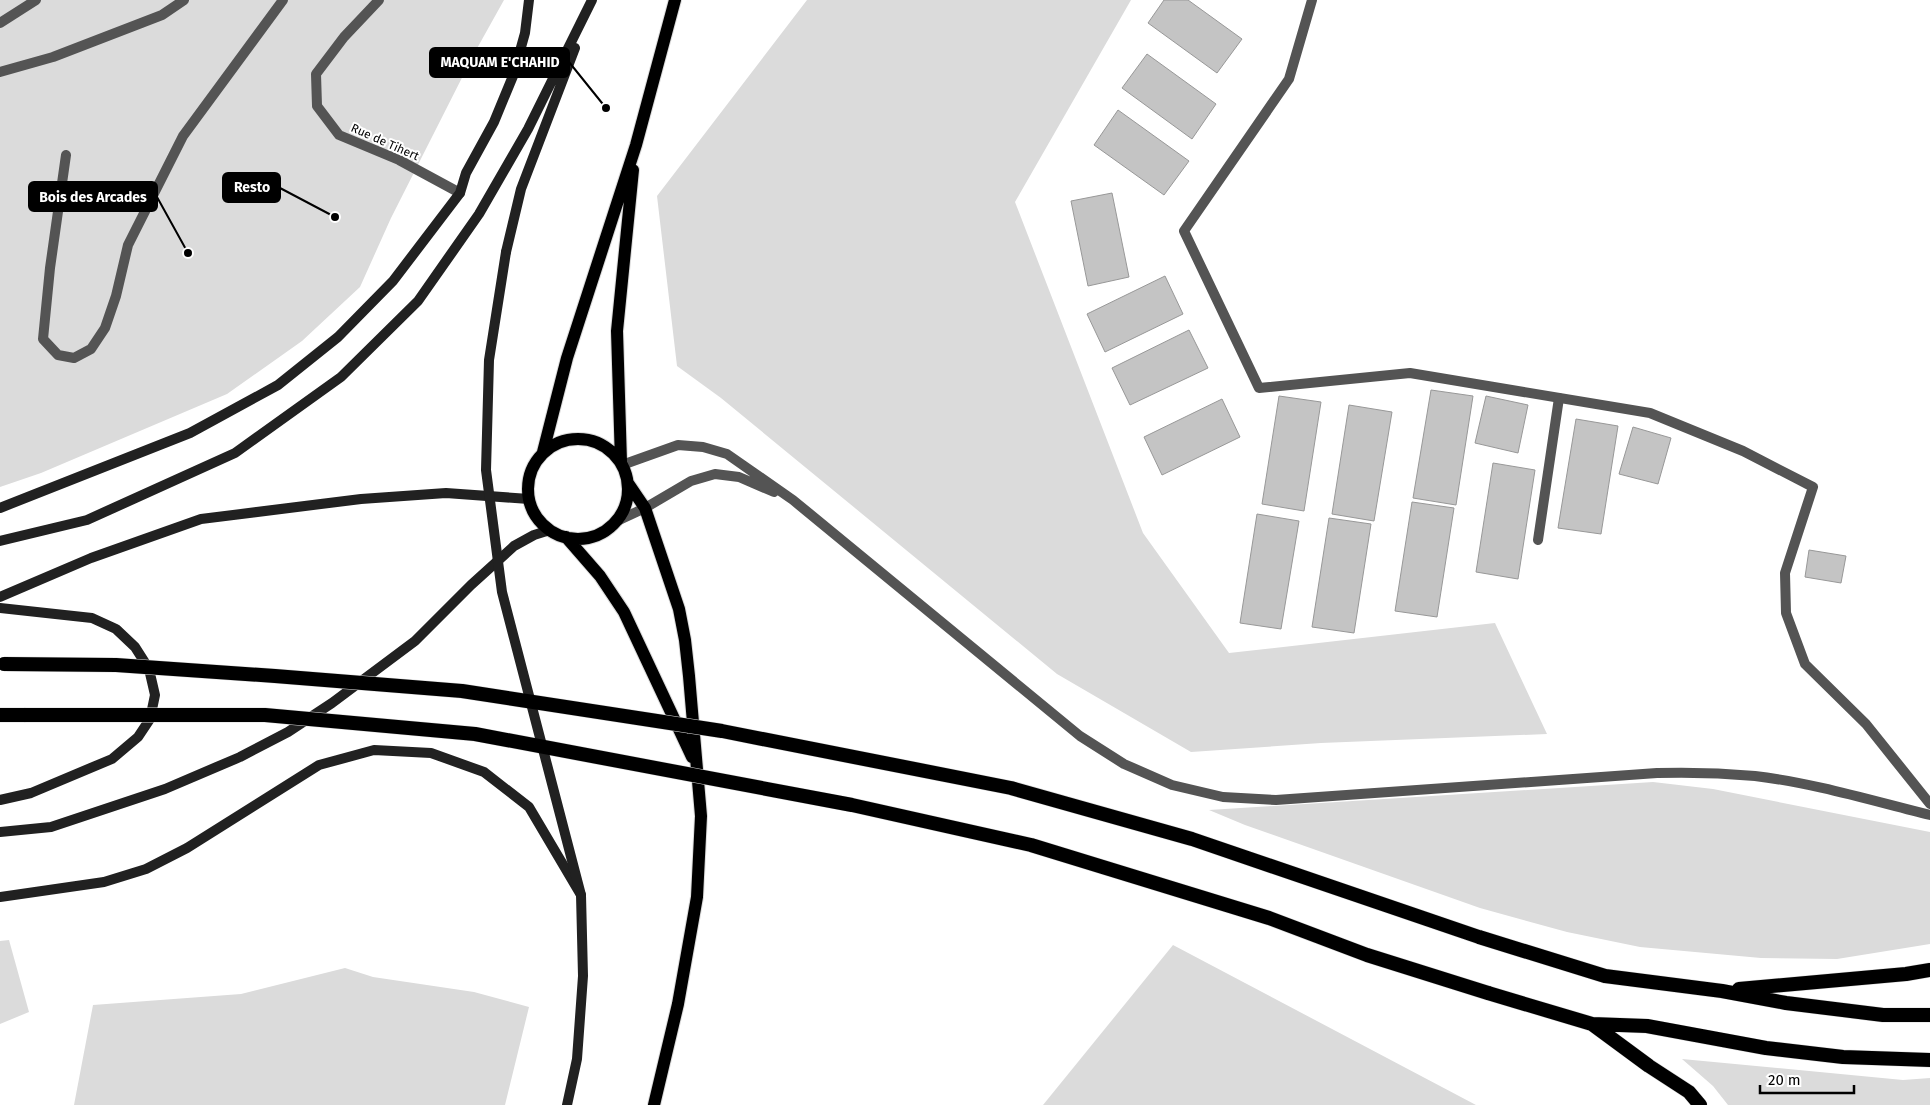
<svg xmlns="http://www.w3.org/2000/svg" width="1930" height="1105" font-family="'Fira Sans',sans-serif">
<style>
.green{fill:#dbdbdb}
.building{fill:#c4c4c4;stroke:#989898}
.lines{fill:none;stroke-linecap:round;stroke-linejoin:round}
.primary-casing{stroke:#dbdbdb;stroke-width:14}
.trunk-casing{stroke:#dbdbdb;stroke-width:15}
.service{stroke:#545454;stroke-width:10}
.minor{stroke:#545454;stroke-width:10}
.tertiary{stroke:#545454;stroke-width:10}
.secondary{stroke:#212121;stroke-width:10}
.primary{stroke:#000;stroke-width:12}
.trunk{stroke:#000;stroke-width:14}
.trunk-bridge-casing{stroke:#dbdbdb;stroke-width:15;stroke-linecap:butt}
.secondary-bridge{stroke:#212121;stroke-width:10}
.trunk-bridge{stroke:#000;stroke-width:14}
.labels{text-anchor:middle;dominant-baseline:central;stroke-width:4;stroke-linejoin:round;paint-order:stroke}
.street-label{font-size:12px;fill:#000;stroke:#fff}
.leader{fill:none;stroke:#000;stroke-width:2}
.callout-dot{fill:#000;stroke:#fff;stroke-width:2}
.callout{fill:#000;stroke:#000;stroke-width:2}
.callout-label{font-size:14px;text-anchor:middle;font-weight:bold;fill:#fff}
</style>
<rect width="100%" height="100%" fill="#fff"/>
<!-- green -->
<path class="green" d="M0 0H504L475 52 391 218 360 287 302 341 227 394 41 473 0 487Z
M807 0H1131L1015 202 1143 533 1229 653 1495 623 1547 734 1321 743 1191 752 1057 674 721 398 677 366 657 196Z
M1653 782 1713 789 1930 832V944L1837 959 1761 958 1640 947 1567 932 1480 908 1245 825 1209 810Z
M9 940 29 1012 0 1024V941Z
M1173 945 1476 1105H1043Z
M345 968 373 977 474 992 529 1007 505 1105H74L93 1005 241 994Z
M1682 1059 1903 1080 1930 1078V1105H1728L1713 1086Z"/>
<!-- building -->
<path class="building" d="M1164 0H1188L1242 39 1217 73 1148 23Z
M1147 54 1216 104 1192 139 1122 88Z
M1118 110 1189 161 1164 195 1094 145Z
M1112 193 1129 277 1088 286 1071 201Z
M1165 276 1183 314 1105 352 1087 314Z
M1189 330 1208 368 1130 405 1112 368Z
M1431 390 1473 396 1456 505 1413 498Z
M1279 396 1321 402 1304 511 1262 504Z
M1486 396 1528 405 1518 453 1475 443Z
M1222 399 1240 437 1162 475 1144 437Z
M1349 405 1392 412 1374 521 1332 514Z
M1576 419 1618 426 1601 534 1558 528Z
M1633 427 1671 438 1658 484 1619 474Z
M1493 463 1535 470 1518 579 1476 572Z
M1412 502 1454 508 1437 617 1395 611Z
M1257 514 1299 521 1281 629 1240 623Z
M1329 518 1371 524 1354 633 1312 627Z
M1809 550 1846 556 1841 583 1805 577Z"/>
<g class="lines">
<!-- primary casing -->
<g class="primary-casing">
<path id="primary" d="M528 489a50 50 0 1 1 100 0a50 50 0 1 1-100 0Z
M543 452 567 358 636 145 675 0
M621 462 617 331 633 170
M628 483 645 508 679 609 685 640 689 676 701 816 697 897 678 1004 654 1105
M566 537 600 576 624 612 692 757"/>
</g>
<!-- trunk casing -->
<g class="trunk-casing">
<path id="trunk" d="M0 715H24
M1479 937 1605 976 1722 991 1786 1003 1883 1015H1930
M1739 989 1906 974 1930 970
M1488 993 1592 1024 1647 1026 1766 1048 1843 1057 1930 1060
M1592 1024 1649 1066 1689 1092 1700 1105"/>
</g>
<!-- service -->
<path class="service" d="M379 0 344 37 316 74 317 106 339 135 399 160 460 193
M0 23 36 0
M0 72 53 57 162 15 184 0
M66 155 50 268 43 339 58 355 74 358 91 349 105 328 116 296 128 245 183 136 283 0
M1538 540 1559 398"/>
<!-- minor -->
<path class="minor" d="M1312 0 1289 79 1184 231 1259 388 1410 373 1650 413 1743 451 1813 487 1785 573 1786 613 1805 664 1866 724 1930 804"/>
<!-- tertiary -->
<path class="tertiary" d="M622 465 678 445 703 447 727 454 793 500 1080 736 1124 764 1172 785 1223 797 1276 800 1657 773C1690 772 1722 773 1755 776 1814 783 1873 801 1930 815
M617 521 645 508 691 481 715 474 739 477 774 492"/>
<!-- secondary -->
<path class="secondary" d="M506 252 521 189 575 48
M0 508 190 433 278 385 338 337 393 281 460 193 466 173 494 122 513 76 525 33 529 0
M0 541 87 520 235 453 341 377 418 301 479 214 528 129 592 0
M0 597 91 558 201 519 361 499 446 493 529 499
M0 608 92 618 116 629 135 647 149 669 155 695 150 719 138 737 112 759 31 793 0 800
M0 832 51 827 165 789 240 757 288 732 332 703 415 641 471 585 514 546 534 535 550 530
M0 897 104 882 146 869 187 848 319 765 374 750 431 753 484 772 529 807 581 895 583 976 577 1059 567 1105"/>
<!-- primary -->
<use href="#primary" class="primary"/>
<!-- trunk -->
<use href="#trunk" class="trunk"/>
<!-- trunk-bridge casing -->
<g class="trunk-bridge-casing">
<path id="trunk-bridge" d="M4 664 116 665 275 676 462 691 722 731 1011 788 1192 839 1479 937
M24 715H265L475 734 852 805 1031 845 1269 918 1367 955 1488 993"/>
</g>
<!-- secondary-bridge -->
<path class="secondary-bridge" d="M506 252 489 360 486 470 502 592 581 895"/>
<!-- trunk-bridge -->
<use href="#trunk-bridge" class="trunk-bridge"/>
</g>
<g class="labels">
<!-- street labels -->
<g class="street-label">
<text transform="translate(385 142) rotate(24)">Rue de Tihert</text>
</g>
</g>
<!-- callouts -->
<path class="leader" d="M606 108L569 62M335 217L280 188M188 253L157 197"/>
<g class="callout-dot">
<circle cx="606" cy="108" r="5"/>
<circle cx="335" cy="217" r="5"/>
<circle cx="188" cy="253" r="5"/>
</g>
<g class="callout">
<rect x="430" y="48" width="139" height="29" rx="5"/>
<rect x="223" y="173" width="57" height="29" rx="5"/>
<rect x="29" y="182" width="128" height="29" rx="5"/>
</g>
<g class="callout-label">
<text x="500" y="67">MAQUAM E'CHAHID</text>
<text x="252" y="192">Resto</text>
<text x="93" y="202">Bois des Arcades</text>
</g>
<!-- scale -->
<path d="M1760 1085v8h94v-8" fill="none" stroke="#000000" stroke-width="2.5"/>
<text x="1768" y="1085" font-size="15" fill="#000000" stroke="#ffffff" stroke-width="4" paint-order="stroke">20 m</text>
</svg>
